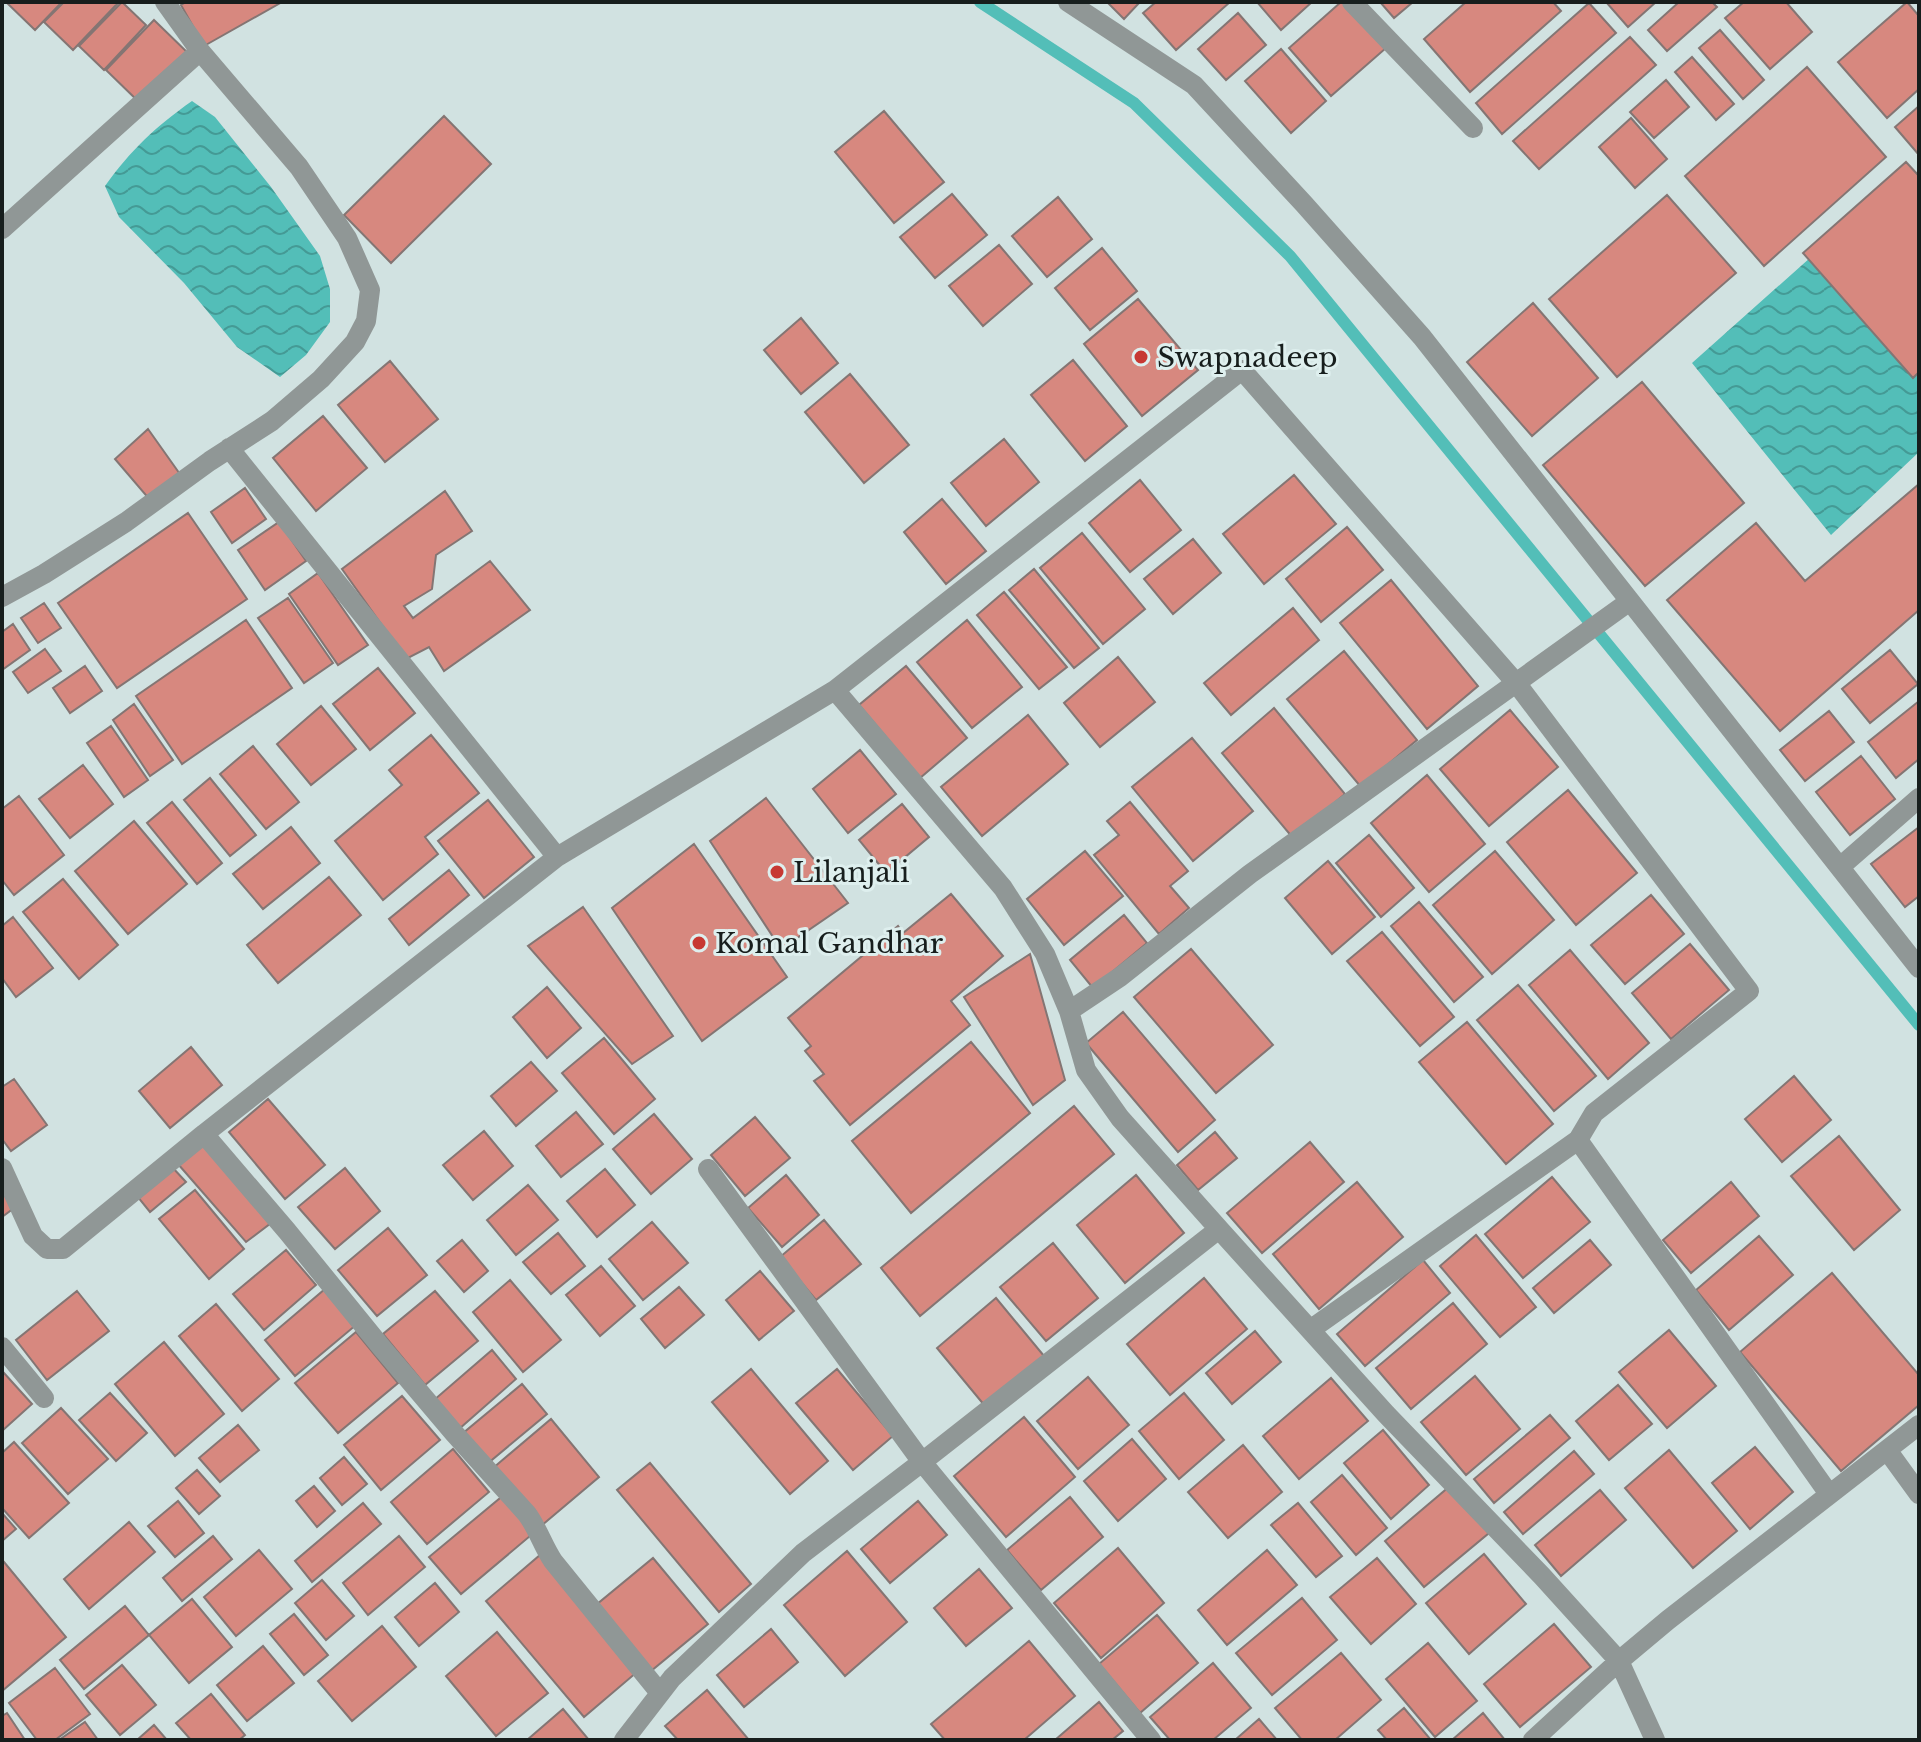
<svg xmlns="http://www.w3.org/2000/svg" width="1921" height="1742" font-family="'Libre Baskerville',serif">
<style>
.water{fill:url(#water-waves)}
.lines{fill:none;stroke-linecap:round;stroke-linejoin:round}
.stream{stroke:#53beb8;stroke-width:12}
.building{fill:#d7887f;stroke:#847573;stroke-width:2}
.street{stroke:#909796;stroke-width:20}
.poi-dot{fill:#c73933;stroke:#deefee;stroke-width:3}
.labels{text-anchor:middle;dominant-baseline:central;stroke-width:6;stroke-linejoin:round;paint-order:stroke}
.poi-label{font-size:28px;fill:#171e1d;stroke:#deefee;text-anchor:start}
</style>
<defs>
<pattern id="water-waves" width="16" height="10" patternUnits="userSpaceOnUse" patternTransform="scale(2)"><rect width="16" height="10" fill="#53beb8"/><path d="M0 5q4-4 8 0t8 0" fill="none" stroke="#449a95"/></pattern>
</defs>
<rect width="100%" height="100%" fill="#d1e2e1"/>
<!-- water -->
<path class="water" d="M192 101 215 117 271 187 320 256 330 289V322L306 355 280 377 237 347 184 283 119 217 105 186C131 150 155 127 192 101Z
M1820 249 1919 352V452L1831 535 1692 363Z"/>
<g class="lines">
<!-- stream -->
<path class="stream" d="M980 2 1134 103 1290 256 1919 1025"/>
</g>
<!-- building -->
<path class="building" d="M6 2H62L35 30Z
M64 2H115L117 4 73 50 44 22Z
M122 2 146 25 104 70 79 46Z
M186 2H282L204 46 181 5Z
M1107 2H1140L1124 19Z
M1156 2H1230L1176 50 1143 13Z
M1257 2H1312L1281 30Z
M1341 2H1345L1386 48 1331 96 1289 48Z
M1380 2H1413L1394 18Z
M1466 2H1553L1561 11 1470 92 1424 39Z
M1606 2H1656L1628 27Z
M1679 2H1712L1717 7 1667 51 1648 30Z
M1744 2H1786L1812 32 1770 69 1725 18Z
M1907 2 1919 16V89L1887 118 1838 62Z
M1589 3 1616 33 1502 134 1476 103Z
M1238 13 1266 45 1226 80 1198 49Z
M154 20 189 54 141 104 106 70Z
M1720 30 1764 80 1743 99 1699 48Z
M1630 37 1656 65 1539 169 1513 141Z
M1281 49 1326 101 1291 133 1245 81Z
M1692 57 1734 104 1716 120 1675 72Z
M1807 67 1886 157 1764 266 1685 176Z
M1666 80 1689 107 1654 138 1630 112Z
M1919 106V155L1895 127Z
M884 111 944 182 894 223 835 152Z
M444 116 491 164 391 263 344 215Z
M1631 118 1667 159 1635 188 1599 147Z
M1906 162 1919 176V372L1913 378 1803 253Z
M952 194 987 235 935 278 900 237Z
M1667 195 1736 273 1617 377 1549 299Z
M1058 197 1092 239 1047 277 1012 236Z
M999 245 1032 284 983 326 949 286Z
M1102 248 1137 291 1090 330 1055 288Z
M1138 299 1198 370 1142 416 1084 344Z
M1533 303 1598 378 1532 436 1467 362Z
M801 318 838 363 801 394 764 350Z
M1073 360 1127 426 1085 461 1031 395Z
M390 361 438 419 385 462 338 405Z
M850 374 909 445 864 483 805 412Z
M1642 382 1744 503 1645 586 1543 465Z
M323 416 367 468 316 511 273 458Z
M148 429 182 477 150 500 115 459Z
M1004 439 1039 482 986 526 951 483Z
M1294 475 1336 524 1264 584 1223 534Z
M1140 480 1181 530 1130 572 1089 523Z
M1919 484V610L1780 731 1667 600 1756 523 1805 581Z
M245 488 266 519 232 543 211 512Z
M445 491 472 531 436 555 432 589 404 606 413 618 490 561 530 610 444 671 429 647 406 659 342 569Z
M942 499 986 551 946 584 904 532Z
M188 513 247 599 117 688 58 603Z
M279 522 306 561 265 590 238 550Z
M1347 527 1383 570 1321 622 1286 579Z
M1082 533 1145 609 1103 644 1040 568Z
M1193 539 1221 573 1173 614 1144 579Z
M1034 569 1099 648 1074 668 1009 590Z
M318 573 368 645 338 665 289 594Z
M1391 580 1478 686 1427 729 1340 623Z
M1004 592 1067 667 1039 689 977 615Z
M288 598 333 663 304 683 258 618Z
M44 603 61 628 38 643 21 618Z
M1293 608 1319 640 1231 715 1204 683Z
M246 620 292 688 182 764 136 696Z
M967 620 1022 687 972 728 917 662Z
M13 624 30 650 2 670V632Z
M45 649 61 671 28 693 13 672Z
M1890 650 1918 684 1870 723 1842 689Z
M1344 651 1417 740 1361 787 1287 699Z
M1118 657 1155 702 1100 747 1064 703Z
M85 666 102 691 70 713 53 688Z
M906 666 967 738 920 778 859 705Z
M378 668 415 713 370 750 333 704Z
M1919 701V759L1896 778 1868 742Z
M134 704 173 760 150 776 113 720Z
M321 706 356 749 311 785 277 744Z
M1274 708 1345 794 1293 838 1222 753Z
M1510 710 1558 767 1489 826 1440 769Z
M1829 711 1854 742 1805 781 1780 750Z
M1028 715 1068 764 982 836 941 787Z
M111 726 148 780 124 797 87 743Z
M431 735 479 793 425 837 438 854 383 900 335 841 402 785 389 770Z
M1192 738 1253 811 1193 861 1132 787Z
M253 746 299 802 266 829 220 774Z
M860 750 896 794 848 833 813 789Z
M1861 756 1895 799 1850 835 1816 792Z
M83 765 113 804 70 838 39 799Z
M1427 775 1485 844 1429 892 1371 823Z
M210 778 256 835 230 856 184 800Z
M1568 790 1637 873 1576 925 1507 842Z
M19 796 64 855 14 895 2 880V809Z
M766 798 848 903 781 949 710 841Z
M488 800 534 857 484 898 438 841Z
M172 802 222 863 197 884 147 823Z
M1130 802 1188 871 1170 886 1189 908 1159 934 1094 855 1119 835 1107 821Z
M902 804 929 837 886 873 859 840Z
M134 821 187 884 128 934 75 871Z
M291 827 320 863 263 909 233 874Z
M1919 827V896L1905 907 1871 864Z
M1369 835 1414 888 1381 917 1336 863Z
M694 844 787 977 702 1041 612 908Z
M1085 851 1123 896 1064 945 1027 899Z
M1495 851 1554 920 1492 974 1433 905Z
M1328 861 1375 917 1332 954 1285 898Z
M449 870 469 895 409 945 389 919Z
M329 877 361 915 278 983 247 945Z
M63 879 118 945 79 979 23 912Z
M951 894 1003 956 951 1001 970 1025 850 1125 814 1081 824 1074 805 1051 811 1046 788 1018 898 926 903 933Z
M1651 895 1684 934 1625 984 1591 945Z
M1419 902 1483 977 1454 1002 1391 926Z
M583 907 673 1036 632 1064 528 946Z
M1124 915 1147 943 1093 988 1070 960Z
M13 917 53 968 16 997 2 978V926Z
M1382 932 1454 1017 1420 1046 1347 961Z
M1690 944 1729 990 1671 1039 1632 993Z
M1191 949 1273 1045 1216 1093 1134 997Z
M1570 950 1649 1043 1608 1079 1529 985Z
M1030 954 1065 1080 1033 1105 964 997Z
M1518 985 1596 1076 1554 1111 1477 1020Z
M547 987 581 1028 547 1058 513 1017Z
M1123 1012 1215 1120 1178 1152 1086 1043Z
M1467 1022 1553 1124 1506 1164 1419 1062Z
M604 1038 655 1099 614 1134 562 1073Z
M971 1042 1030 1113 911 1213 852 1141Z
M191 1047 222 1085 170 1128 139 1091Z
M531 1062 557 1091 516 1126 491 1096Z
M1794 1076 1831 1120 1782 1162 1745 1119Z
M14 1079 47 1125 11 1151 2 1139V1087Z
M268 1099 325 1165 285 1199 229 1132Z
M1074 1106 1114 1154 920 1316 881 1268Z
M576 1112 603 1144 561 1177 536 1146Z
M654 1114 692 1159 651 1194 613 1149Z
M755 1117 790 1158 745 1196 711 1155Z
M484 1131 513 1166 473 1200 443 1165Z
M1215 1132 1237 1158 1198 1190 1177 1165Z
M1839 1136 1900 1210 1854 1250 1791 1176Z
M1310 1142 1344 1182 1262 1253 1227 1213Z
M203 1143 271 1223 246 1242 178 1164Z
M172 1167 186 1182 150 1212 137 1196Z
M345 1168 380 1211 335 1249 298 1207Z
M605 1169 635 1205 597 1237 567 1201Z
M786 1175 819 1215 782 1247 748 1208Z
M1136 1175 1184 1233 1125 1283 1077 1225Z
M1552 1177 1590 1222 1523 1278 1485 1234Z
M1357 1182 1403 1237 1319 1309 1273 1254Z
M1731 1182 1759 1216 1691 1273 1663 1240Z
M528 1185 558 1220 516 1255 487 1220Z
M195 1190 244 1249 209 1279 159 1219Z
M2 1192 14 1208 2 1217Z
M824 1220 861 1264 816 1300 780 1257Z
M652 1222 688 1263 643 1300 609 1259Z
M388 1228 427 1275 377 1316 338 1270Z
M558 1233 585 1266 551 1294 523 1262Z
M1476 1235 1536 1307 1500 1337 1440 1266Z
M1759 1236 1793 1275 1729 1330 1696 1290Z
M462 1240 488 1271 464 1292 437 1261Z
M1590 1240 1611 1265 1554 1313 1533 1288Z
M1053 1243 1098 1298 1046 1341 1000 1287Z
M286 1250 316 1285 264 1330 233 1294Z
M1423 1260 1450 1293 1365 1366 1337 1334Z
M601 1266 635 1306 600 1336 566 1295Z
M760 1271 794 1311 759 1340 726 1300Z
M1832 1273 1919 1375V1405L1841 1471 1740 1352Z
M1204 1278 1247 1329 1170 1395 1127 1344Z
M510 1280 561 1340 523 1372 473 1312Z
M679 1287 704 1315 665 1348 641 1319Z
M325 1289 356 1325 295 1376 265 1340Z
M77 1291 109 1331 47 1380 16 1340Z
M435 1291 478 1341 425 1385 383 1334Z
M996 1298 1044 1356 985 1406 937 1348Z
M1453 1303 1487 1344 1411 1409 1376 1368Z
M216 1304 279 1379 242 1411 179 1336Z
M1669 1330 1716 1386 1667 1428 1619 1372Z
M1255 1331 1281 1362 1232 1404 1206 1373Z
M356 1332 398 1383 338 1433 295 1383Z
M164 1342 224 1414 175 1456 115 1384Z
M492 1350 516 1379 459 1429 434 1400Z
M751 1369 828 1461 790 1494 712 1402Z
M837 1369 893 1436 853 1470 796 1403Z
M4 1373 32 1404 2 1431V1375Z
M1475 1376 1520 1429 1466 1475 1421 1422Z
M1088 1377 1129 1425 1078 1469 1037 1421Z
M1331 1378 1368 1421 1299 1479 1263 1436Z
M522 1384 547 1414 487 1464 462 1434Z
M1618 1385 1652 1424 1609 1460 1576 1421Z
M110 1393 147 1433 116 1461 79 1420Z
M1184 1393 1224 1440 1179 1479 1139 1431Z
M402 1396 440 1440 381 1490 344 1445Z
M61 1408 108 1459 68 1494 22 1443Z
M1550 1415 1570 1438 1494 1503 1474 1479Z
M1024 1417 1075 1477 1006 1537 954 1476Z
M551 1419 599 1477 541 1526 493 1468Z
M238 1425 259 1450 220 1482 199 1458Z
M1383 1430 1429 1485 1391 1519 1344 1463Z
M1132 1439 1166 1479 1118 1521 1084 1481Z
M14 1442 69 1503 29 1538 2 1508V1453Z
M1243 1445 1282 1492 1228 1538 1188 1492Z
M1755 1447 1793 1492 1750 1529 1712 1483Z
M453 1449 489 1492 427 1544 391 1502Z
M1669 1450 1737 1531 1693 1568 1625 1488Z
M1574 1451 1594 1474 1523 1534 1504 1512Z
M344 1457 367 1484 342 1505 320 1478Z
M650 1463 751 1584 719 1612 617 1490Z
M197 1470 220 1496 199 1514 176 1488Z
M1342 1475 1387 1528 1356 1555 1311 1502Z
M314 1486 335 1511 317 1527 296 1501Z
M1450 1486 1489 1533 1424 1587 1385 1541Z
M1600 1490 1626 1520 1561 1576 1535 1545Z
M505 1494 536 1531 461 1594 429 1557Z
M1070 1497 1103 1537 1041 1590 1007 1550Z
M178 1501 204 1533 175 1557 148 1526Z
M918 1501 947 1535 890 1583 861 1549Z
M363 1503 381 1524 312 1582 295 1561Z
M1298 1503 1342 1556 1316 1577 1271 1525Z
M2 1513 16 1529 2 1541Z
M129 1522 155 1552 89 1609 64 1579Z
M213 1536 232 1559 182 1601 163 1578Z
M399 1536 425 1567 368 1615 343 1583Z
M1118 1548 1164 1603 1101 1658 1054 1603Z
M259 1550 292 1589 236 1636 204 1597Z
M1267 1550 1297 1585 1227 1645 1198 1610Z
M847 1551 907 1622 845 1676 784 1605Z
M1484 1554 1526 1604 1469 1654 1426 1603Z
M540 1555 637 1672 584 1717 486 1601Z
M653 1558 708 1624 651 1671 596 1605Z
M1377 1558 1416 1604 1371 1644 1330 1597Z
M4 1562 66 1637 2 1691V1564Z
M979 1569 1012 1608 966 1646 934 1608Z
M322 1580 354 1616 326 1640 295 1603Z
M435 1583 459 1612 419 1646 395 1617Z
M1302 1598 1337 1640 1272 1695 1236 1653Z
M192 1599 232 1647 189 1683 149 1635Z
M125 1606 149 1635 84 1689 60 1660Z
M294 1614 328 1655 304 1675 270 1634Z
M1157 1615 1198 1663 1140 1713 1099 1664Z
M1554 1624 1591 1667 1520 1727 1484 1684Z
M382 1626 416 1667 352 1721 318 1681Z
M771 1629 798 1662 744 1707 717 1675Z
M497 1632 548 1693 496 1736 446 1676Z
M1029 1641 1075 1696 1024 1740H945L931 1724Z
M1428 1643 1477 1701 1435 1737 1386 1679Z
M263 1646 294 1683 247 1721 217 1685Z
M1341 1653 1381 1700 1335 1740H1302L1275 1708Z
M1213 1663 1251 1708 1213 1740H1170L1150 1717Z
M122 1665 156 1705 120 1735 86 1695Z
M55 1668 90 1714 55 1740H37L9 1703Z
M707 1690 749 1740H678L665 1726Z
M211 1694 245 1735 239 1740H191L176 1723Z
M1099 1702 1123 1731 1112 1740H1055Z
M1404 1708 1431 1740H1387L1378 1730Z
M563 1709 589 1740H527Z
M7 1713 25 1740H2V1716Z
M1483 1713 1505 1740H1452Z
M1259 1719 1277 1740H1235Z
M85 1722 98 1740H59Z
M154 1725 167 1740H137Z"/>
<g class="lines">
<!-- street -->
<path class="street" d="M1068 2 1194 85 1304 204 1422 337 1919 968
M1352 2 1473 128
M2 229 200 51
M229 448 557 857 835 690 1242 370 1517 684 1749 991 1594 1113 1578 1140 1310 1330
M2 597 44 574 126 522 210 461 272 421 321 379 355 342 366 321 370 290 347 238 299 167 200 51 165 2
M835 690 1003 888 1045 954 1069 1011 1120 977 1250 874 1630 601
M1840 867 1919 798
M1069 1011 1086 1070 1120 1118 1219 1229
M204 1134 557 857
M1578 1140 1829 1494
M2 1168 33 1236 47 1249H63L204 1134 287 1231 382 1348 454 1433 527 1514C538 1529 543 1546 553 1561L660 1693
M2 1347 44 1398
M1887 1450 1919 1494
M624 1740 672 1678 803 1553 922 1462 708 1169
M1151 1740 922 1462 1219 1229 1386 1414 1542 1576 1619 1661 1655 1740
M1533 1740 1619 1661 1668 1620 1919 1425"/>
</g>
<!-- markers -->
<g class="poi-dot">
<circle cx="1141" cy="357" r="8"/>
<circle cx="777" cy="872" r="8"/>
<circle cx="699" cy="943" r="8"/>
</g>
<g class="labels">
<!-- poi labels -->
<g class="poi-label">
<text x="1157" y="357">Swapnadeep</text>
<text x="793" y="872">Lilanjali</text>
<text x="715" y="943">Komal Gandhar</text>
</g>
</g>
<!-- border -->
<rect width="1921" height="1742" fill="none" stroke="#171e1d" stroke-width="8"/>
</svg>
